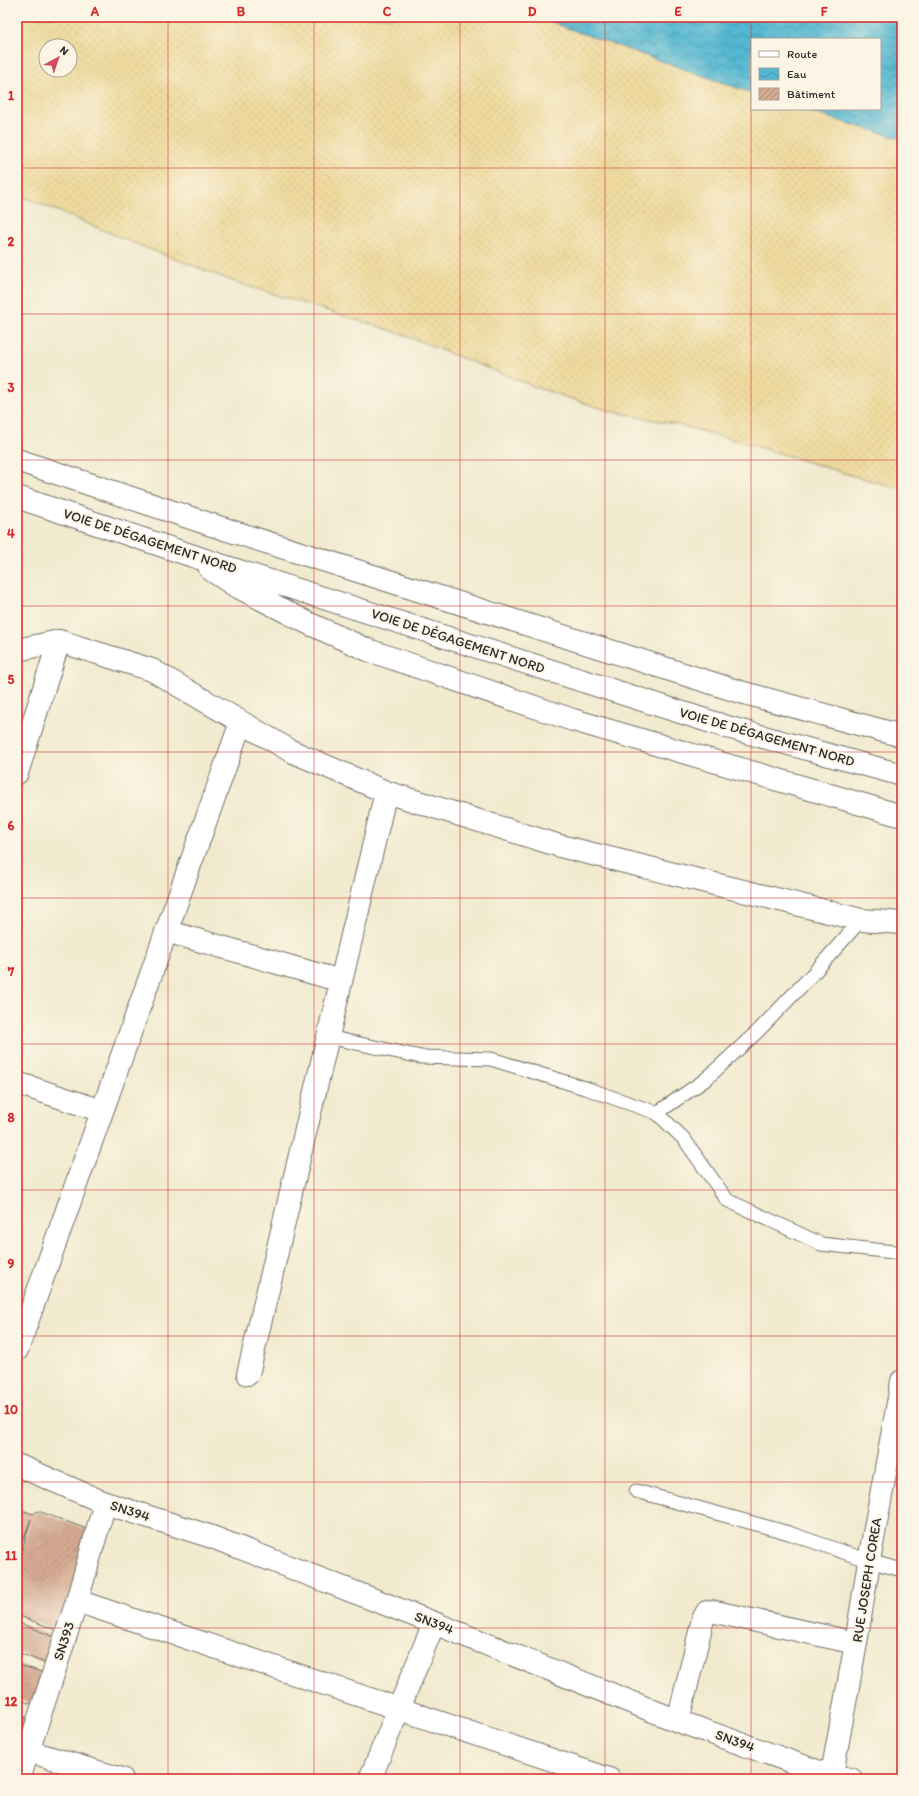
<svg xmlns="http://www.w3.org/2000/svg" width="919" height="1796" font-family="Itim,sans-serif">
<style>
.sand{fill:url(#sand-dots);stroke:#8c8264;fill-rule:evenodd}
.water{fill:url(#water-waves);stroke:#3f717e}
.building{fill:url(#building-hatch)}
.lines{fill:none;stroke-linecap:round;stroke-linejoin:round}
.lane-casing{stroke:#706e64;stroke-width:15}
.street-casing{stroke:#706e64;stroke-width:24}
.secondary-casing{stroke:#706e64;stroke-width:24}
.highway-casing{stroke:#706e64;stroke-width:24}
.lane{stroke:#fff;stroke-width:13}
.street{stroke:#fff;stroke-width:22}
.secondary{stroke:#fff;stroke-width:22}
.highway{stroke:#fff;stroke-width:22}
.grid{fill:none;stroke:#d62828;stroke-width:1;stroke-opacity:0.55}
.labels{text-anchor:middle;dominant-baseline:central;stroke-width:4;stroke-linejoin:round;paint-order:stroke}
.street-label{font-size:14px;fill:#2b2b2b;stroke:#fcf5e5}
.neatline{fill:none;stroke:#d62828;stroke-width:1.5}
.grid-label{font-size:13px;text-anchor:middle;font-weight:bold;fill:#d62828}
</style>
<defs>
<pattern id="sand-dots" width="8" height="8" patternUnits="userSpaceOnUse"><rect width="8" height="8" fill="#eeda9e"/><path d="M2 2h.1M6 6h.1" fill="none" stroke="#cb8" stroke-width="1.8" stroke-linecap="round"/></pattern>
<pattern id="water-waves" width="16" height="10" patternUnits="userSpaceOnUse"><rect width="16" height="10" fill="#53b7d1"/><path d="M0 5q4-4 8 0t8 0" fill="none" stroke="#4595aa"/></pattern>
<pattern id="building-hatch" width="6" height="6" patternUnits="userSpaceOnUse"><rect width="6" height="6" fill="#d6ab92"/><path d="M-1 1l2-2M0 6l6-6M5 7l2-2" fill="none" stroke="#ae8b77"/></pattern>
</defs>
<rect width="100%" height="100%" fill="#fcf5e5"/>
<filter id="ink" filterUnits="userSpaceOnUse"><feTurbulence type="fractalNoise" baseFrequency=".025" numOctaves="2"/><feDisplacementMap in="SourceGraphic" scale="8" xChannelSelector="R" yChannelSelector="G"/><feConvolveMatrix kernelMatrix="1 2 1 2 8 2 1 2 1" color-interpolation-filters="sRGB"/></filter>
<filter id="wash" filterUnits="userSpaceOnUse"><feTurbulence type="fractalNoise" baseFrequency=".012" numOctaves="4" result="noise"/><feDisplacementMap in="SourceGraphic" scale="16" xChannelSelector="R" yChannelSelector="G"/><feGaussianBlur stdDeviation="0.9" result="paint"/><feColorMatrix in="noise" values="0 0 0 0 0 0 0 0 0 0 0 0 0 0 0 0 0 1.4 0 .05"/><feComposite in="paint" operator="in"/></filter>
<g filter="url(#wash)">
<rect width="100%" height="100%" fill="#f1eacf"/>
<!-- sand -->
<path class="sand" d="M17 17H541L564 27 752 93V109H800L902 139V489L847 474 749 444 683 426 606 410 535 387 399 333 238 283 136 244 17 194ZM46 46H70V70H46Z"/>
<!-- water -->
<path class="water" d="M541 17H902V139L800 109H880V39H752V93L564 27Z"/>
<g id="blocks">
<!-- building -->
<path class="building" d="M17 1509 33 1514 38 1511 95 1532 71 1596 56 1630 17 1615V1567L31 1519 17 1556Z
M17 1622 57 1638 47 1664 17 1652Z
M17 1664 44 1673 34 1705 17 1699Z
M17 1715 27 1718 17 1749Z"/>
</g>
</g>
<g filter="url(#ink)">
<use href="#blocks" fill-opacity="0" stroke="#706e64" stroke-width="1"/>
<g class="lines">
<!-- lane casing -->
<g class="lane-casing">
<path id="lane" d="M328 1037 421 1057 491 1059 585 1088 657 1113 684 1139 727 1200 821 1244 902 1253
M657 1113 705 1080 758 1031 812 975 861 920
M636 1491 789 1533 869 1561 902 1570"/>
</g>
<!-- street casing -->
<g class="street-casing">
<path id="street" d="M17 650 59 641 152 670 291 751 386 792 560 846 861 920 902 923
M17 773 59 641
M166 931 341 981
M17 1083 102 1111
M17 1350 241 722
M248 1374 386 792
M17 1465 105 1503 212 1537 434 1623 678 1721 831 1776 851 1779
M77 1601 609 1779
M678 1721 703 1619 707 1612 711 1611 856 1643
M28 1751 122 1779
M19 1779 77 1601 105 1503
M370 1779 434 1623"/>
</g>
<!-- secondary casing -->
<g class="secondary-casing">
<path id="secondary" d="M831 1779 856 1643 869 1561 902 1381"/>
</g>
<!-- highway casing -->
<g class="highway-casing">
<path id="highway" d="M17 460 212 525 737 691 902 736
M17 497 217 564 727 727 902 775
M210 569 234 585 310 624 368 650 573 720 902 816"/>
</g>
<!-- lane -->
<use href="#lane" class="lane"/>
<!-- street -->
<use href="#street" class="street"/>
<!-- secondary -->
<use href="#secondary" class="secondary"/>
<!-- highway -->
<use href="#highway" class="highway"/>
</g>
</g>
<!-- grid -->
<path class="grid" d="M168 17V1779M314 17V1779M460 17V1779M605 17V1779M751 17V1779M17 168H902M17 314H902M17 460H902M17 606H902M17 752H902M17 898H902M17 1044H902M17 1190H902M17 1336H902M17 1482H902M17 1628H902"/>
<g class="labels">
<!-- street labels -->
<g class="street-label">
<text transform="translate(150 541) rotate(18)">VOIE DE DÉGAGEMENT NORD</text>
<text transform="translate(458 641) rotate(18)">VOIE DE DÉGAGEMENT NORD</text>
<text transform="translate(767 737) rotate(16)">VOIE DE DÉGAGEMENT NORD</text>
<text transform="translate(130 1511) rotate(18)">SN394</text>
<text transform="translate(867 1580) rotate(-81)">RUE JOSEPH COREA</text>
<text transform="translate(434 1623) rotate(21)">SN394</text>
<text transform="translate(64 1641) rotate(-72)">SN393</text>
<text transform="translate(735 1741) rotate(20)">SN394</text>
</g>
</g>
<!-- margin -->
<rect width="919" height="1796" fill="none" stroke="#fcf5e5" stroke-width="44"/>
<!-- legend -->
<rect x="751" y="38" width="130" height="72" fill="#fcf5e5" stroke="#a8a49b"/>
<rect x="759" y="51" width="20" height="6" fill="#ffffff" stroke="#a8a49b"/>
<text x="787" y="58" font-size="12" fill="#2b2b2b">Route</text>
<rect x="759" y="68" width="20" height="12" fill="url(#water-waves)" stroke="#a8a49b"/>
<text x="787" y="78" font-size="12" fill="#2b2b2b">Eau</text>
<rect x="759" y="88" width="20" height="12" fill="url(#building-hatch)" stroke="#a8a49b"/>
<text x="787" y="98" font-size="12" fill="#2b2b2b">Bâtiment</text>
<!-- north arrow -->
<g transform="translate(58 58) rotate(40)"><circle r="19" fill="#fcf5e5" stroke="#a8a49b"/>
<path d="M0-3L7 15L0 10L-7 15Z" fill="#d1495b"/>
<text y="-6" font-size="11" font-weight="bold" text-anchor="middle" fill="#2b2b2b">N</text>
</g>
<rect x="22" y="22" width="875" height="1752" class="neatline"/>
<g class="grid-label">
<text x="95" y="16">A</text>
<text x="241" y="16">B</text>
<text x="387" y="16">C</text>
<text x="532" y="16">D</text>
<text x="678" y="16">E</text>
<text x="824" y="16">F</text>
<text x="11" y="100">1</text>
<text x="11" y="246">2</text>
<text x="11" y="392">3</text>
<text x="11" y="538">4</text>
<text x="11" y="684">5</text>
<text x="11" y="830">6</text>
<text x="11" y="976">7</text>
<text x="11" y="1122">8</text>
<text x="11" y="1268">9</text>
<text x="11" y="1414">10</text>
<text x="11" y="1560">11</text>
<text x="11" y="1706">12</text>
</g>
</svg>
